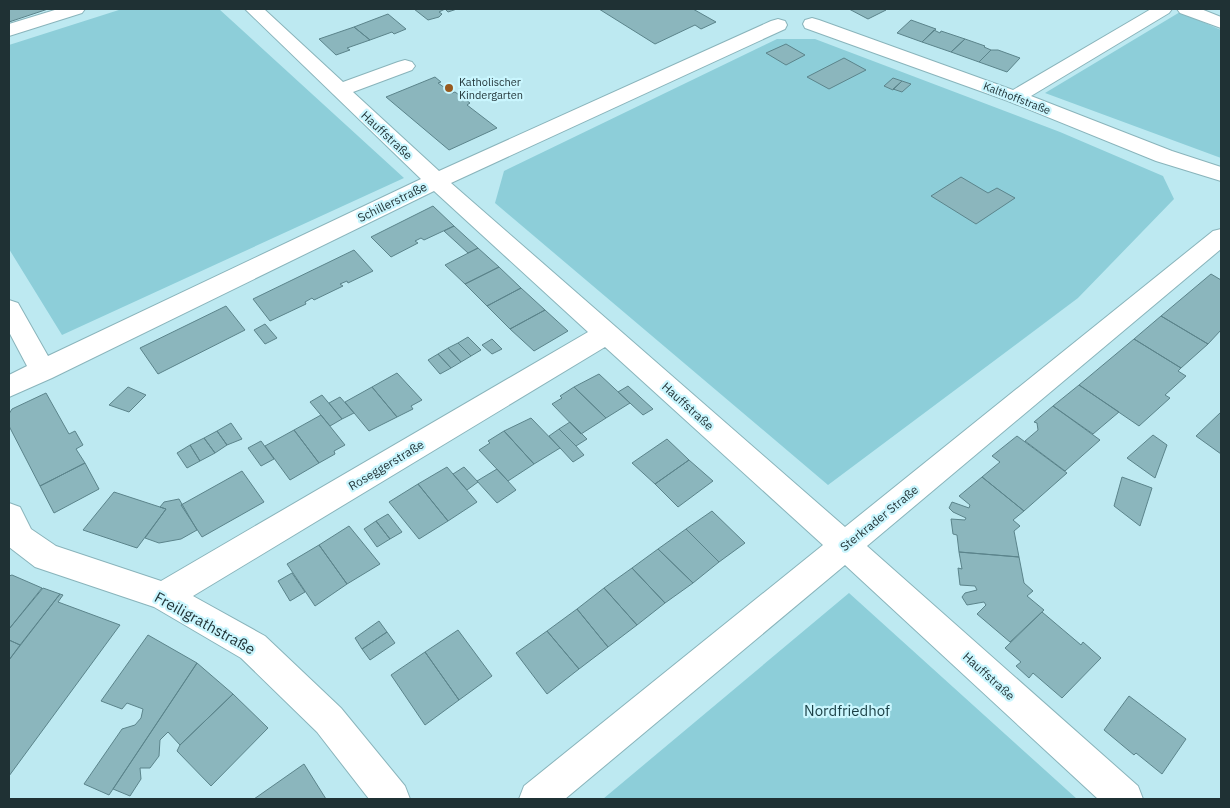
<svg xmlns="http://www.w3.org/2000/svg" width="1230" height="808" font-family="'IBM Plex Sans',sans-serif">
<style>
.green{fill:#8dced9}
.building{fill:#8bb6bd;stroke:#5b848b}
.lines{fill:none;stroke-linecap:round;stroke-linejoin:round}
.minor-casing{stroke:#89b4bb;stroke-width:2}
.minor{fill:#fff;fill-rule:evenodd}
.poi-dot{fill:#985a1f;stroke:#caf6fe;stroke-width:2}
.labels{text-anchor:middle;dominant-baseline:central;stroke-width:4.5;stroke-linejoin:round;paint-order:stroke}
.far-poi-label{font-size:11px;fill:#1f3134;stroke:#caf6fe;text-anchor:start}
.far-street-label{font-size:11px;fill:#1f3134;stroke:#caf6fe}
.street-label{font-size:12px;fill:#1f3134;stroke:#caf6fe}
.near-street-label{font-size:15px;fill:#1f3134;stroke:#caf6fe}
.near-park-label{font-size:15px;fill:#1b3f45;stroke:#caf6fe}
</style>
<rect width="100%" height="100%" fill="#bde9f1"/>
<!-- green -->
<path class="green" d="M122 9H219L404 178 62 335 9 249V45Z
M1180 12 1221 30V158L1045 93Z
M777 39H815L1060 132 1163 176 1174 199 1078 298 828 485 495 203 504 171Z
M849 593 1077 799H603Z"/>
<!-- building -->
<path class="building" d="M9 9H48L9 22Z
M414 9H457L448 12 445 9 439 12 442 14 439 17 428 20Z
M599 9H693L716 22 701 29 695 25 655 44Z
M849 9H884L886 10 868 19Z
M388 14 406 29 394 34 392 32 370 40 354 27Z
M911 20 936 29 922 42 897 33Z
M354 27 370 40 347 48 350 50 336 55 319 39Z
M934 30 940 33 941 31 965 39 951 52 922 42Z
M965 39 985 46 984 47 991 50 979 62 951 52Z
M786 44 805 55 786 65 766 53Z
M991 50H998L1020 58 1007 72 979 62Z
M844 58 866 70 829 89 807 77Z
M435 77 441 82 438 83 452 93 455 92 470 103 467 105 497 128 449 150 386 97Z
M893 78 902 81 893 90 884 86Z
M902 81 911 84 902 92 893 89Z
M961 177 988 193 997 188 1015 198 976 224 931 196Z
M433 206 454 226 424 240 421 238 415 241 418 243 391 257 371 237Z
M454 226 478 248 468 253 444 231Z
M478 248 499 267 465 284 445 265Z
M354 250 373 271 348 283 347 281 340 284 343 286 314 300 312 298 305 302 306 304 270 321 253 299Z
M499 267 521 288 487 306 465 284Z
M1211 274 1221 280V330L1208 344 1161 316Z
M521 288 545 310 510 329 487 306Z
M226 306 245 330 158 374 140 348Z
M545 310 568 331 534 351 510 329Z
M1161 316 1208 344 1181 368 1134 339Z
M265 324 277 338 265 344 254 330Z
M468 337 481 350 471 356 458 343Z
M492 339 502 349 492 354 482 345Z
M1134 339 1181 368 1178 371 1186 376 1165 395 1170 398 1139 426 1079 385Z
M458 343 471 356 461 362 448 348Z
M448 348 461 362 451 368 438 354Z
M438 354 451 368 440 374 428 360Z
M397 373 422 400 411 406 413 409 397 417 372 387Z
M599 374 630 403 606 418 574 387Z
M1079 385 1119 412 1093 434 1053 406Z
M628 386 653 409 643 415 618 392Z
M128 387 146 395 129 412 109 405Z
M372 387 397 417 369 431 345 402Z
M574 387 606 418 581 434 552 404 562 398 560 396Z
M46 393 69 434 75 431 83 445 76 449 85 463 40 486 9 426V414L12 409Z
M322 395 342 419 330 426 310 402Z
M340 397 354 413 342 419 329 403Z
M1053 406 1100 440 1065 471 1025 441 1038 430 1037 423 1034 422Z
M1221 412V454L1196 436Z
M321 415 345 445 334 451 335 454 319 463 294 430Z
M531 418 560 448 534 464 504 431Z
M570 422 587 439 576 446 559 429Z
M231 423 242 439 227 445 217 431Z
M559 429 576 446 584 455 573 462 549 436Z
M294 430 319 463 290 480 265 446Z
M217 431 227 445 215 453 204 438Z
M504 431 534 464 508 481 479 450 490 443 488 441Z
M1153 435 1167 445 1155 478 1127 458Z
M1017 436 1067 473 1024 511 982 477 1000 462 992 456Z
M204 438 215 453 200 461 190 445Z
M667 439 689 460 655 484 632 463Z
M261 441 274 459 261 466 248 448Z
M190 445 200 461 187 468 177 453Z
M689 460 713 481 678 507 655 484Z
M85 463 99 489 54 513 40 486Z
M447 467 477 502 448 521 418 484Z
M464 467 478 482 467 490 453 474Z
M497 469 516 490 497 503 477 481Z
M242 471 264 502 202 537 181 505Z
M982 477 1024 511 1013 520 1020 526 1014 531 1019 557 959 552 957 535 953 534 951 519 965 520 966 518 953 512 949 508 952 502 969 508 970 505 959 496Z
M1122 477 1152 488 1140 526 1114 506Z
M418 484 448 521 419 539 389 502Z
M114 492 166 509 137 548 83 530Z
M179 499 197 530 181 539 159 543 145 538 166 509 160 507 164 502Z
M712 511 745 543 719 562 686 529Z
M388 514 402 532 390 539 376 521Z
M376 521 390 539 377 547 364 529Z
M349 526 380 564 347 584 319 545Z
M686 529 719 562 693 583 658 549Z
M319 545 347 584 315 606 287 564Z
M658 549 693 583 665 603 632 568Z
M959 552 1019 557 1024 583 1033 591 1027 596 1044 610 1010 642 977 614 986 605 984 602 967 605 962 597 965 593 977 590 975 586 960 585 958 568 962 569Z
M632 568 665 603 637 625 604 588Z
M292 573 305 592 290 601 278 581Z
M12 575 42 588 9 629V576Z
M43 588 60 594 20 645 9 640V629Z
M604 588 637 625 608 647 577 609Z
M60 594 63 595 58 602 120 625 9 776V660Z
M577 609 608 647 579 669 547 631Z
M1042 612 1081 645 1083 642 1101 658 1062 698 1033 673 1029 678 1016 666 1021 662 1005 648Z
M379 621 387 632 362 649 355 638Z
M458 630 492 676 459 700 425 652Z
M547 631 579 669 547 694 516 653Z
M387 632 395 643 370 660 362 649Z
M148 635 197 663 109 795 84 784 122 729 135 725 141 718 143 709 127 703 122 709 101 701Z
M9 640 20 645 9 660Z
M425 652 459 700 425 725 391 675Z
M197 663 233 694 180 745 168 732 160 740 159 756 150 768H140L141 779 130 796 113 789Z
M233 694 268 728 211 786 177 751 180 745Z
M1129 696 1186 739 1162 774 1136 753 1134 755 1104 730Z
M304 764 326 799H254Z"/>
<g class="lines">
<!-- minor casing -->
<g class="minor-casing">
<path id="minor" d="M58 9H85L82 13 9 36V24Z
M245 9H264L343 82 398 62 405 60 412 62 415 66 412 70 353 92 439 171 771 21 778 19 785 21 787 25 785 29 451 183 845 527 1213 231 1221 229V249L867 546 1138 786 1143 799H1098L845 565 565 799H519L524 786 823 545 605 347 193 596 265 636 341 708 405 786 410 799H369L317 732 241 658 154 607 35 567 9 547V503L20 507 31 529 56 546 161 581 588 332 434 191 52 378 9 397V375L27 366 9 332V300L18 303 48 356 421 179Z
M1151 9H1172L1169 13 1031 96 1172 151 1221 167V181L1156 161 1008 101 805 28 803 24 805 20 812 18 819 20 1013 90Z
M1177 9H1201L1221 17V28L1180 13Z"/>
</g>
<!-- minor -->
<use href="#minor" class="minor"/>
</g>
<!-- markers -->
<circle class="poi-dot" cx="449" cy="88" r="5"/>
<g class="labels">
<!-- far-poi labels -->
<g class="far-poi-label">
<text x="459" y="82">Katholischer<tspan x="459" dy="13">Kindergarten</tspan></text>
</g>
<!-- far-street labels -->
<g class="far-street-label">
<text transform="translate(1017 98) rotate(21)">Kalthoffstraße</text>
</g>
<!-- street labels -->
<g class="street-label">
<text transform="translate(387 135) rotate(43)">Hauffstraße</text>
<text transform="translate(392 202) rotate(-26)">Schillerstraße</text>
<text transform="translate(688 406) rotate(42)">Hauffstraße</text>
<text transform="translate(386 465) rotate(-31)">Roseggerstraße</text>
<text transform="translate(879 518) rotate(-39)">Sterkrader Straße</text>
<text transform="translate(989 676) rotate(42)">Hauffstraße</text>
</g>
<!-- near-street labels -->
<g class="near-street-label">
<text transform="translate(205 623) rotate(29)">Freiligrathstraße</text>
</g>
<!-- near-park labels -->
<g class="near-park-label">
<text x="847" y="710">Nordfriedhof</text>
</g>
</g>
<!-- border -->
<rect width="1230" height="808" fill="none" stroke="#1f3134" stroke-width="20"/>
</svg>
